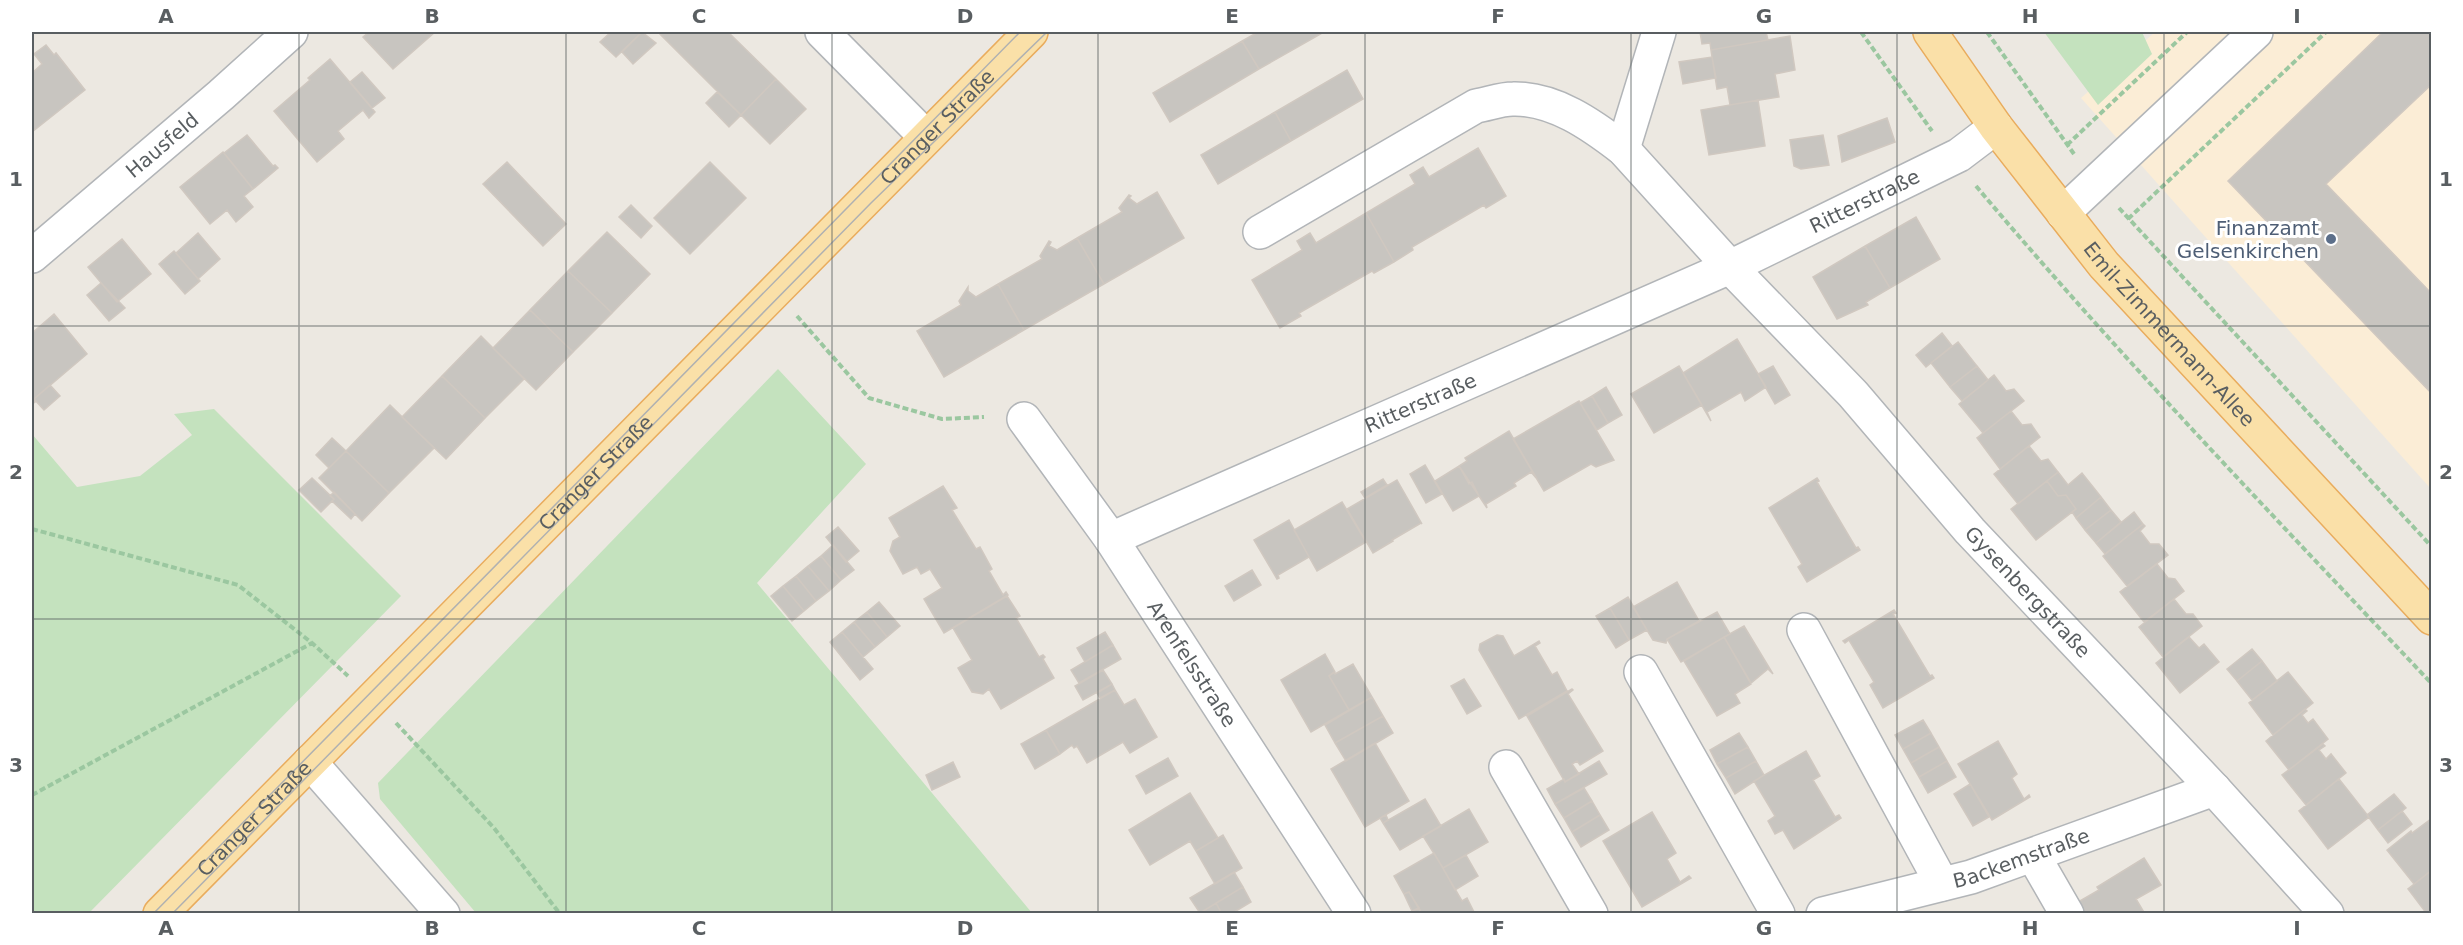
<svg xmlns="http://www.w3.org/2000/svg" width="2463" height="945" font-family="'DejaVu Sans',sans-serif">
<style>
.commercial{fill:#fbedd6}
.green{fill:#c4e2be}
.building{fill:#c8c5c0;stroke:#d0c8c0;stroke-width:1.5}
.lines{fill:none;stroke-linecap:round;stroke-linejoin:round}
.minor-casing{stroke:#b2b5b8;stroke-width:36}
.major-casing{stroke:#e9ac5d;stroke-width:36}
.path{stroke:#9bc7a0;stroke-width:4;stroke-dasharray:6 3;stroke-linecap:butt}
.minor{stroke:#fff;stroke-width:33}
.major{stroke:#fae0a8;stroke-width:33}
.tram{stroke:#b0b1b1;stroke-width:1.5}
.grid{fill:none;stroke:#595e61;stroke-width:1.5;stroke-opacity:0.55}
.service-dot{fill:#5c6f8a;stroke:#fff;stroke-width:2}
.labels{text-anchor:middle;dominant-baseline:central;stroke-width:6;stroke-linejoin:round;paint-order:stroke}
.street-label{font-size:20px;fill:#595e61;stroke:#fff}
.service-label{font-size:20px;fill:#4e5e75;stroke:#fff;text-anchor:end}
.neatline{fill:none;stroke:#595e61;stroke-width:2}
.grid-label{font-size:20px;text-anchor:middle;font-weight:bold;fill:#595e61}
</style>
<rect width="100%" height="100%" fill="#ece8e1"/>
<!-- commercial -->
<path class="commercial" d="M2155 32H2431V489L2081 98Z"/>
<!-- green -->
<path class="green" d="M2044 32H2142L2152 54 2098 105Z
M778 369 866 464 757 583 1032 913H476L380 799 378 783Z
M214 409 401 596 89 913H32V434L77 487 140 476 192 435 174 414Z"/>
<!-- building -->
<path class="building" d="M369 32H435L393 69 363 37Z
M611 32H642L616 57 600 42Z
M642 32 656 43 633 64 622 52Z
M663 32H728L776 79 741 115 660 34Z
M1258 32H1324L1259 69 1242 41Z
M1700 32H1766L1768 40 1711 50 1710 43 1702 44Z
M2383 32H2432V79L2429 81 2432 84 2326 184 2432 294V394L2228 181Z
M1790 36 1795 70 1775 74 1779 97 1730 105 1727 87 1717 89 1711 50Z
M1242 41 1259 69 1170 122 1153 93Z
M46 45 54 55 56 53 85 90 32 132V73L42 64 34 54Z
M1712 57 1716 78 1683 84 1679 62Z
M330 59 375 112 369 118 363 110 338 131 344 139 317 162 274 111 310 80 308 78Z
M1347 70 1363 99 1291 141 1275 112Z
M362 72 385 98 372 108 350 82Z
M776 79 806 109 770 144 741 115Z
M717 92 741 115 729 127 706 103Z
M1758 100 1765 146 1709 155 1701 110Z
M1275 112 1291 141 1218 184 1201 155Z
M1887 118 1895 142 1842 162 1838 136Z
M247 135 273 166 275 165 278 168 253 189 224 153Z
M1823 135 1829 165 1801 169 1794 166 1790 140Z
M1478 148 1506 196 1486 208 1484 205 1412 247 1413 250 1394 262 1366 213 1415 184 1410 175 1423 167 1429 177Z
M223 152 253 189 244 196 253 207 236 222 227 210 210 224 180 187Z
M507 162 566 224 543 246 483 184Z
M710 162 746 198 690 254 654 218Z
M1157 192 1184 238 1104 284 1077 238 1122 212 1119 208 1129 195 1131 196 1129 198 1137 204Z
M631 205 652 226 641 238 619 217Z
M1366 213 1394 262 1374 273 1372 271 1299 313 1301 316 1280 328 1252 280 1302 250 1297 241 1310 233 1316 243Z
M1916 217 1940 259 1890 288 1865 246Z
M607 232 650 274 612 313 568 271Z
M198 233 220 259 198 279 176 253Z
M1077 238 1104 284 1024 330 998 284 1042 259 1040 256 1049 241 1051 242 1049 246 1057 250Z
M122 239 151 274 117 302 88 267Z
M1865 246 1890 288 1866 302 1868 305 1837 319 1813 277Z
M174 251 200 281 185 294 159 264Z
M568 271 612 313 573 352 530 310Z
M101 283 125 308 109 321 87 295Z
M998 284 1024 330 944 377 917 331 961 305 959 301 968 287V291L976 297Z
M530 310 573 352 536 390 493 348Z
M54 314 87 354 34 399 35 403 32 399V333Z
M1942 333 1952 346 1926 367 1916 355Z
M481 336 524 379 485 418 442 376Z
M1737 339 1766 387 1745 401 1741 392 1707 412 1711 421 1683 373Z
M1958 342 1977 366 1950 387 1931 363Z
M1679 366 1702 405 1654 433 1631 394Z
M1773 366 1790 395 1775 404 1758 374Z
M1977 366 1988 380 1962 401 1950 387Z
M1994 375 2006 391 2014 389 2024 401 1983 433 1959 404Z
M442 376 485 418 446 459 402 417Z
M50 385 60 396 44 410 34 399Z
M1606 387 1622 415 1608 423 1592 396Z
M1592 396 1608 423 1597 430 1580 403Z
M1579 401 1614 460 1596 467 1591 464 1544 491 1513 439Z
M390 405 434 448 389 493 346 451Z
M2011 411 2022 425 2031 424 2040 437 2000 469 1977 438Z
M1509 431 1537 479 1531 472 1514 483 1516 486 1486 504 1487 508 1459 466 1467 461 1465 458Z
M332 438 346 451 329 468 316 455Z
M2029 446 2041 461 2048 459 2058 472 2018 504 1994 474Z
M346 451 389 493 362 521 319 478Z
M1425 465 1442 494 1426 503 1410 474Z
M1459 466 1469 484 1472 482 1479 496 1453 511 1435 481Z
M2058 472 2068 485 2082 473 2101 497 2076 518 2072 512 2076 509 2066 495 2058 496 2047 481Z
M312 478 334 499 321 512 299 490Z
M1817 478 1819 481 1817 482 1856 548 1858 547 1860 550 1807 582 1798 567 1802 564 1769 508Z
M1383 479 1387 485 1365 498 1361 492Z
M1397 480 1422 524 1421 523 1392 540 1393 541 1373 553 1347 509Z
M2047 481 2058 496 2066 495 2076 509 2036 540 2011 509Z
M943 486 957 508 952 510 976 549 980 547 992 569 989 571 1003 595 1006 592 1008 595 944 633 924 599 942 588 930 569 921 574 917 567 903 574 890 551 893 541 900 537 889 518Z
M334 492 355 514 351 519 332 501 334 499 330 496Z
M2101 497 2111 510 2085 530 2076 518Z
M1342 502 1366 542 1317 571 1294 530Z
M2111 510 2121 522 2096 543 2085 530Z
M2134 512 2143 524 2105 554 2096 543Z
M1289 520 1309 557 1278 575 1279 578 1277 579 1254 540Z
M2143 524 2145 526 2140 531 2150 544H2159L2168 555 2127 586 2103 556Z
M838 527 859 551 846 562 826 537Z
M833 545 854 570 841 580 821 556Z
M821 556 841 580 829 591 808 566Z
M2157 564 2168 578 2175 579 2184 591 2144 622 2120 592Z
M808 566 829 591 816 601 796 576Z
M1252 570 1261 585 1234 601 1225 586Z
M796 576 816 601 804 611 783 586Z
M1677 582 1699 621 1667 639 1666 643 1653 640 1633 607Z
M783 586 804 611 792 621 771 596Z
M1007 596 1020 616 1016 618 1039 657 1043 655 1045 657 1043 659 1054 678 1001 709 989 689 983 694 972 692 958 668 972 660 953 628Z
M1628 597 1647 630 1629 640 1610 608Z
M2174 599 2186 614H2193L2202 626 2163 657 2139 627Z
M879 602 900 626 887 637 867 612Z
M1610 608 1629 640 1616 648 1596 616Z
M1894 610 1896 613 1893 614 1930 676 1932 675 1934 678 1883 708 1870 685 1874 682 1849 640 1845 643 1843 641Z
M867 612 887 637 875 647 854 622Z
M1717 612 1730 634 1681 662 1667 639Z
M854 622 875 647 863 657 842 632Z
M1744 626 1773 674 1768 669 1751 683 1724 637Z
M842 632 873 669 860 680 830 642Z
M1105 632 1113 645 1085 662 1077 648Z
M1497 635 1503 636 1514 656 1539 641 1540 643 1535 646 1552 675 1557 672 1567 691 1519 719 1479 650 1480 644Z
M1724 637 1751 684 1735 694 1740 703 1717 716 1684 661Z
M2189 637 2199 648 2204 644 2219 662 2180 693 2156 663Z
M1113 645 1121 659 1079 683 1071 670Z
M2252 649 2262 661 2237 681 2227 669Z
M1325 654 1335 672 1329 676 1349 710 1311 732 1281 680Z
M2262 661 2277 681 2252 700 2237 681Z
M1353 664 1372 697 1349 710 1329 676 1334 672 1335 674Z
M1103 670 1112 684 1083 700 1075 686Z
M2288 672 2313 703 2273 735 2249 703Z
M1464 679 1481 706 1467 714 1451 686Z
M1112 684 1115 690 1100 698 1097 693Z
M1572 689 1573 690 1568 694 1603 751 1580 765 1577 761 1572 764 1579 774 1565 782 1527 716Z
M1115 690 1124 705 1135 699 1157 737 1130 753 1123 742 1087 763 1077 746 1074 748 1072 745 1060 754 1046 730Z
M1372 697 1383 716 1335 743 1325 725Z
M2305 709 2307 711 2302 715 2308 723 2313 719 2328 739 2289 770 2266 741Z
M1383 716 1393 733 1346 761 1335 743Z
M1923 720 1931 733 1903 749 1895 735Z
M1046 730 1060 754 1035 769 1021 744Z
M1739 733 1748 747 1717 764 1710 750Z
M1931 733 1939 747 1911 763 1903 749Z
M1998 741 2017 774 2012 778 2024 799 2029 795 2030 797 1992 820 1958 764Z
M1375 743 1409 801 1365 827 1331 769Z
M2323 744 2325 746 2319 750 2326 759 2331 754 2346 773 2306 805 2282 775Z
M1748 747 1756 761 1726 778 1717 764Z
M1939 747 1947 761 1919 777 1911 763Z
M1806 751 1820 776 1813 780 1835 817 1839 815 1841 818 1794 849 1783 830 1775 834 1768 821 1775 816 1754 781Z
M1168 758 1178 776 1146 794 1136 776Z
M1599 761 1607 774 1555 804 1547 789 1564 779 1565 782Z
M1756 761 1764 775 1735 794 1726 778Z
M1947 761 1956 777 1928 793 1919 777Z
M953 762 960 777 932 790 926 775Z
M2339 779 2369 817 2328 849 2299 811Z
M1970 784 1989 817 1973 826 1954 794Z
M1584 788 1592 801 1564 818 1555 804Z
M1190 793 1218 838 1196 851 1190 841 1150 865 1129 830Z
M2394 794 2406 808 2378 830 2367 815Z
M1425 799 1441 826 1400 850 1383 823Z
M1592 801 1600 815 1572 832 1564 818Z
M1469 809 1488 842 1443 868 1423 836Z
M2402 811 2412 824 2388 843 2378 830Z
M1652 812 1676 853 1667 859 1680 882 1689 876 1691 878 1642 907 1603 841Z
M1386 815 1388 820 1383 823 1380 818Z
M1600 815 1609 830 1581 847 1572 832Z
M2431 819 2432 870 2414 884 2387 850 2411 831 2412 833Z
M1223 835 1242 868 1215 884 1196 851Z
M1434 853 1462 901 1467 898 1475 914H1422L1409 892 1404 894 1394 876Z
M1466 855 1478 876 1455 890 1443 868Z
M2144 858 2161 885 2136 899 2145 914H2085L2078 902 2099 890 2097 887Z
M2432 870V914H2427L2408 889Z
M1234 872 1243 887 1200 913 1190 898Z
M1243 887 1251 902 1231 914H1222L1216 903Z
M1403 892 1404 894 1409 892 1419 908 1412 911Z
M1216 903 1222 914H1200V913Z
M1419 908 1422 914H1410L1412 911Z"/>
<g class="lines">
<!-- minor casing -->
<g class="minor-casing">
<g id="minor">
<path d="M822 32 926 137"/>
<path d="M1623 149 1659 32"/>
<path d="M2063 213 2256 32"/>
<path id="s1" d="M1260 232 1476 106C1488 104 1501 99 1513 99 1554 98 1592 125 1623 149L1730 267 1853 394 1970 531 2214 789 2327 914"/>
<path id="s2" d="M32 256 221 95 291 32"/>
<path id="s3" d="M1024 419 1111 539 1354 914"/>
<path id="s4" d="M1111 539 1730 267 1959 155 1996 127"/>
<path d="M1804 630 1942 884"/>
<path d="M1641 672 1778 914"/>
<path d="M310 762 443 914"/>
<path d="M1506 767 1591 914"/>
<path d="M2033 855 2067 914"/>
<path id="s5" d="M1823 914 1971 877 2214 789"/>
</g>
</g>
<!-- major casing -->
<g class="major-casing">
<g id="major">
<path id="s6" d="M1930 32 1996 127 2104 265 2432 618"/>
<path id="s7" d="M160 914 1031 32"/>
</g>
</g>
<!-- path -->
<path class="path" d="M1861 32 1932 131
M1987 32 2074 154
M2067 145 2187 32
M1976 186C2121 358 2278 521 2432 684
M2119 208 2432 547
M2128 219 2326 32
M797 316 869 398 942 419 984 417
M32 529 238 585 312 643 348 676
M396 723 494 828 560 914
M32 795 312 643"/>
<!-- minor -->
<use href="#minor" class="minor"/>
<!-- major -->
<use href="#major" class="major"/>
<!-- tram -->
<path class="tram" d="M153 914 1020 32
M172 914 871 203 1047 32"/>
</g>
<!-- grid -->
<path class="grid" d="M299 32V914M566 32V914M832 32V914M1098 32V914M1365 32V914M1631 32V914M1897 32V914M2164 32V914M32 326H2432M32 619H2432"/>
<!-- markers -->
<circle class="service-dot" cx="2331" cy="239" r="6"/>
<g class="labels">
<!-- street labels -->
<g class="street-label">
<text stroke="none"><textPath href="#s7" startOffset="1106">Cranger Straße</textPath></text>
<text stroke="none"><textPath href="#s2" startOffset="171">Hausfeld</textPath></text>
<text stroke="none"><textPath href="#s4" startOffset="826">Ritterstraße</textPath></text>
<text stroke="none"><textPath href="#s6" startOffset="386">Emil-Zimmermann-Allee</textPath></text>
<text stroke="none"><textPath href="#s4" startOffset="338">Ritterstraße</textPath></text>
<text stroke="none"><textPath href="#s7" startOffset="620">Cranger Straße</textPath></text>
<text stroke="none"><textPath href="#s1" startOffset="1011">Gysenbergstraße</textPath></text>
<text stroke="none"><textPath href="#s3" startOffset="297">Arenfelsstraße</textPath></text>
<text stroke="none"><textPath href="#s7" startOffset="134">Cranger Straße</textPath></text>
<text stroke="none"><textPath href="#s5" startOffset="206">Backemstraße</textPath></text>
</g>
<!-- service labels -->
<g class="service-label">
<text x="2319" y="228">Finanzamt<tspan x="2319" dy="23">Gelsenkirchen</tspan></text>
</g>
</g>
<!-- border -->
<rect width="2463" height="945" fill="none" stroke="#ffffff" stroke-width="66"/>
<rect x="33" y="33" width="2397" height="879" class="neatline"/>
<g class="grid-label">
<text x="166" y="23">A</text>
<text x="432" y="23">B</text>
<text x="699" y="23">C</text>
<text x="965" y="23">D</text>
<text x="1232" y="23">E</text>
<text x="1498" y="23">F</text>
<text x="1764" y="23">G</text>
<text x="2030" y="23">H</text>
<text x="2297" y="23">I</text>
<text x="16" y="186">1</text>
<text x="2446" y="186">1</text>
<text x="16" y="479">2</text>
<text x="2446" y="479">2</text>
<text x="16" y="772">3</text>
<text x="2446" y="772">3</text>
<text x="166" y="935">A</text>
<text x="432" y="935">B</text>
<text x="699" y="935">C</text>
<text x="965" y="935">D</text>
<text x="1232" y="935">E</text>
<text x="1498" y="935">F</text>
<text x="1764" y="935">G</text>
<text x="2030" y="935">H</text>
<text x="2297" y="935">I</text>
</g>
</svg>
